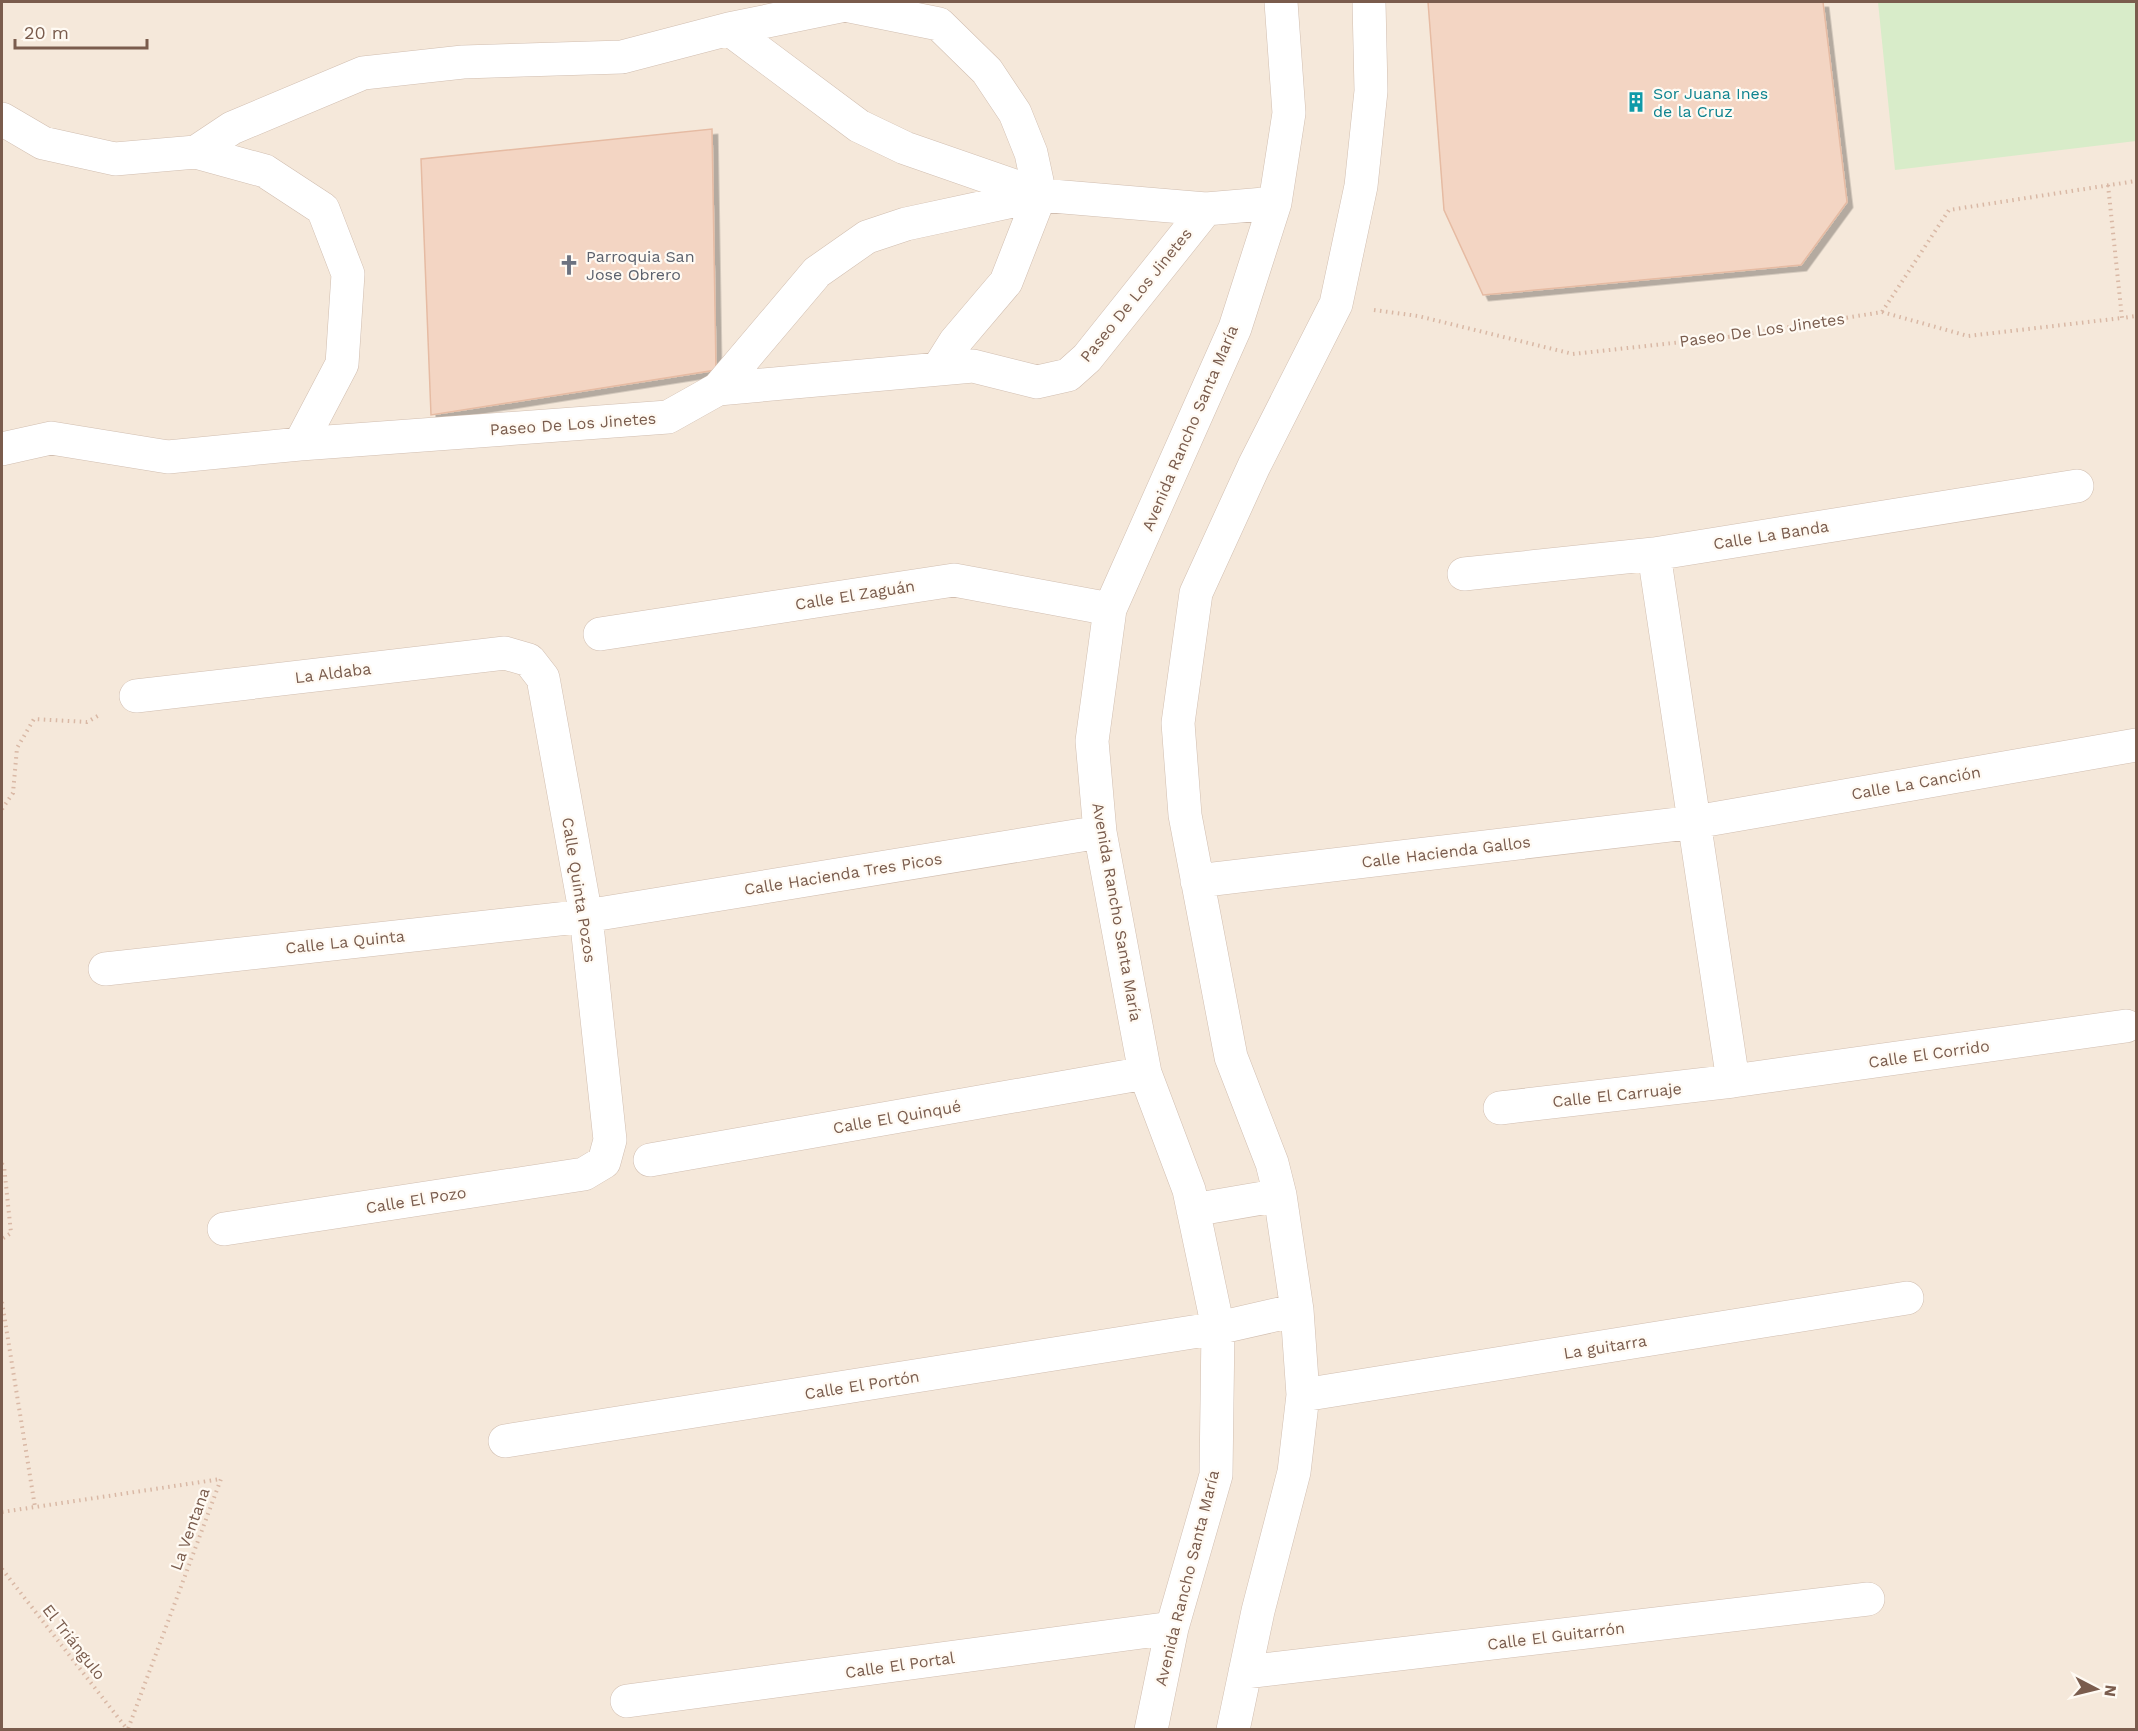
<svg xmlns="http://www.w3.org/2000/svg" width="2138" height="1731" font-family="'Work Sans',sans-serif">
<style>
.residential{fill:#f5e8da}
.green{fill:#d8ecc9}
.building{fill:#f3d5c3;stroke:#e6bba3;stroke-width:1.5;filter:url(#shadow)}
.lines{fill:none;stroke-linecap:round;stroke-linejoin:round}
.minor-casing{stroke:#d1beb0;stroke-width:34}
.path{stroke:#d9b8a5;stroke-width:4;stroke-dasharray:1.5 4.5;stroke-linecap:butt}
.minor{stroke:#fff;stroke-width:33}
.labels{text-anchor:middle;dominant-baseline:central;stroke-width:4.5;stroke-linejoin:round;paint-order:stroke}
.culture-label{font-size:16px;fill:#0d838f;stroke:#fffaf3;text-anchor:start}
.worship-label{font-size:16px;fill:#5b616d;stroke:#fffaf3;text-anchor:start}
.street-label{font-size:16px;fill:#7a5c4d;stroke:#fffaf3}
</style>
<defs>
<filter id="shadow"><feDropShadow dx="5.5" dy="5.5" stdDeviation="0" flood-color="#0004"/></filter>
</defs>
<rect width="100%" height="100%" fill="#fdf6ec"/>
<!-- residential -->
<path class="residential" d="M2 2H2136V1729H2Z"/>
<!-- green -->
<path class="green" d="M1878 2H2136V141L1895 170Z"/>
<!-- building -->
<path class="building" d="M1428 2H1823L1847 202 1801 265 1483 295 1444 210Z
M712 129 716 370 431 415 421 159Z"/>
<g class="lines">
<!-- minor casing -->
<g class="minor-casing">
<path id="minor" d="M729 29 859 126 905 148 1040 195 1006 282 955 342 938 369
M2 119 43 143 115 159 196 152 232 128 363 73 463 62 622 57 729 29 845 5 939 24 987 71 1015 113 1031 153 1040 195
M196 152 265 171 323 209 348 274 342 364 300 444
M718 389 817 272 867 237 906 224 1040 195 1206 209
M2 449 51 438 168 457 300 444 668 417 718 389 973 366 1037 382 1068 375 1087 358 1206 209 1275 203
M1654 554 1733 1081
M1464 574 1654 554 2077 486
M600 634 954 580 1110 609
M136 696 505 653 529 660 543 678 586 916 610 1140 604 1162 584 1174 224 1229
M1197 881 1695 822 2136 745
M105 969 586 916 1100 832
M1500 1108 1733 1081 2126 1026
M650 1160 1145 1073
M1193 1210 1280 1195
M1303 1395 1907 1298
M505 1441 1218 1328 1297 1310
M1245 1672 1868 1599
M627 1701 1172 1628
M1151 1730 1172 1628 1216 1475 1218 1328 1189 1190 1145 1073 1100 832 1092 741 1110 609 1235 328 1275 203 1289 113 1281 2
M1233 1730 1258 1611 1294 1472 1303 1395 1297 1310 1280 1195 1272 1163 1231 1057 1185 815 1178 723 1196 593 1254 466 1336 304 1361 186 1371 91 1369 2"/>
</g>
<!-- path -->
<path class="path" d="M2108 185 2122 318 2136 316
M1374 310 1418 316 1573 354 1728 337 1882 312 1949 210 2136 181
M1882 312 1968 336 2122 318
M2 809 13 793 17 748 34 719 87 722 101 714
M2 1164 4 1166 11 1233 2 1239
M2 1302 35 1507
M2 1512 221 1479 128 1729
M2 1569 127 1729"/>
<!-- minor -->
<use href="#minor" class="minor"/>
</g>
<!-- icons -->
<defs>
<g id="building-bare" transform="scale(1.62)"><path d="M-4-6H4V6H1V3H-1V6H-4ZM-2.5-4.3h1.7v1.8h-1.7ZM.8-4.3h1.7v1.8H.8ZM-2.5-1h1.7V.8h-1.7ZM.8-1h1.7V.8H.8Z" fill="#0f9aa8" stroke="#fffaf3" stroke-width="2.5" paint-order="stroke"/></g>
<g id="church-bare" transform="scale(1.62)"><path d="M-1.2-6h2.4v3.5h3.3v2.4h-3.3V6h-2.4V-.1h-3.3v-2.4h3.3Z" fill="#6b7280" stroke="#fffaf3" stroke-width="2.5" paint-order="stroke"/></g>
</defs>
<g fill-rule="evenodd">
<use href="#building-bare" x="1636" y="102"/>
<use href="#church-bare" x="569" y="265"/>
</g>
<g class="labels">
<!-- culture labels -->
<g class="culture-label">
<text x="1653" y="93">Sor Juana Ines<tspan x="1653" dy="18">de la Cruz</tspan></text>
</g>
<!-- worship labels -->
<g class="worship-label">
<text x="586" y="256">Parroquia San<tspan x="586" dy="18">Jose Obrero</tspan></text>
</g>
<!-- street labels -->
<g class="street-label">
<text transform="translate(1136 295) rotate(-51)">Paseo De Los Jinetes</text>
<text transform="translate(1762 330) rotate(-8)">Paseo De Los Jinetes</text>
<text transform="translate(573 424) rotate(-4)">Paseo De Los Jinetes</text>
<text transform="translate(1190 428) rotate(-67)">Avenida Rancho Santa María</text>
<text transform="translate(1771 535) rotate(-9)">Calle La Banda</text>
<text transform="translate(855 595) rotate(-9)">Calle El Zaguán</text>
<text transform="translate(333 673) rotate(-7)">La Aldaba</text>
<text transform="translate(1916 783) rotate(-10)">Calle La Canción</text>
<text transform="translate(1446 852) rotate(-7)">Calle Hacienda Gallos</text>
<text transform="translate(843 874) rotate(-9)">Calle Hacienda Tres Picos</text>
<text transform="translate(579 890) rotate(81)">Calle Quinta Pozos</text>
<text transform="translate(1117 912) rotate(80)">Avenida Rancho Santa María</text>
<text transform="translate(345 942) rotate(-6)">Calle La Quinta</text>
<text transform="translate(1929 1054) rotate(-8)">Calle El Corrido</text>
<text transform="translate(1617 1095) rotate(-6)">Calle El Carruaje</text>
<text transform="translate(897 1117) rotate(-10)">Calle El Quinqué</text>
<text transform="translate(416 1200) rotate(-9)">Calle El Pozo</text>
<text transform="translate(1605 1347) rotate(-9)">La guitarra</text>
<text transform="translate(862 1385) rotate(-9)">Calle El Portón</text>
<text transform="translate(190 1529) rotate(-70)">La Ventana</text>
<text transform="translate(1187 1578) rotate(-76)">Avenida Rancho Santa María</text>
<text transform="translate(1556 1636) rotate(-7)">Calle El Guitarrón</text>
<text transform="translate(74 1642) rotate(52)">El Triángulo</text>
<text transform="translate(900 1665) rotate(-8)">Calle El Portal</text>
</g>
</g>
<!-- border -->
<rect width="2138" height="1731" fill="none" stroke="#7a5c4d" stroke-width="6"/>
<!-- north arrow -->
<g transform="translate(2096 1689) rotate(97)" stroke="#fffaf3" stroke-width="4.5" paint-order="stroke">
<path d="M0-4.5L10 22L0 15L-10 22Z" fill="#7a5c4d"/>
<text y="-9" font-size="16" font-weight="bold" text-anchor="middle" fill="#7a5c4d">N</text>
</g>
<!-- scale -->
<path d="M15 39v9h132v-9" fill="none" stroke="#7a5c4d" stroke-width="3"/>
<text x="24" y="39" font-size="18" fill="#7a5c4d" stroke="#fffaf3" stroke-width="4.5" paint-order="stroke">20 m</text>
</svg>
